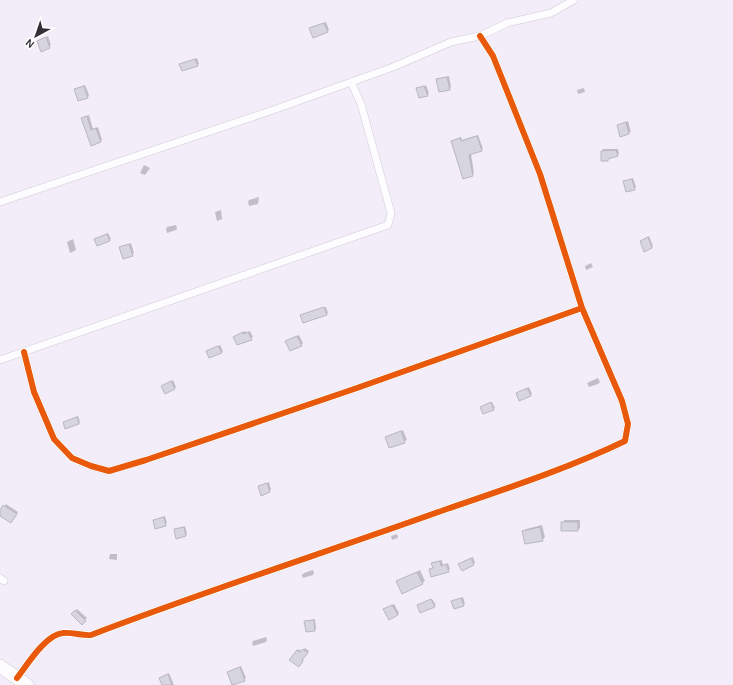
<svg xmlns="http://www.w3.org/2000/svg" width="733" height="685" font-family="Karla,sans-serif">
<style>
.shadow{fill:#0003}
.building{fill:#d7d5e0;stroke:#b9b7c1}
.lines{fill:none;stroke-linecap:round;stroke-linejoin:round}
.street-casing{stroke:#cfcad4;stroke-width:8}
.highway-casing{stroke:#cfcad4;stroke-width:14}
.street{stroke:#fdfcfe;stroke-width:7}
.highway{stroke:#fdfcfe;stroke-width:13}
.cycleway-casing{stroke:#fff;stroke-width:8}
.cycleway{stroke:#e8590c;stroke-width:6}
</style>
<rect width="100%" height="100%" fill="#f3edf9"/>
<!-- shadow -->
<path class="shadow" d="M326 22 329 30 327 31 312 27Z
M48 36 51 45 42 50 38 41Z
M197 58 199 64 197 65 180 64Z
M449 76 451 87 449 89 437 79Z
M85 85 89 95 88 97 75 89Z
M426 85 429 93 427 95 417 89Z
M584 88 585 92 578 94 577 90Z
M89 115 93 129 98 127 102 140 91 144 82 118Z
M628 121 631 132 621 136 618 125Z
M478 135 483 149 471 154 474 173 464 178 452 141 461 137 462 140Z
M603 149H618L619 154 607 160H602V151Z
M144 165 150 168 145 175 140 173Z
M633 178 636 187 634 189 624 181Z
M259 197 258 204 249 206 248 202 249 200Z
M221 210 222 219 217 221 215 212Z
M176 225 177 229 176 230 167 233 166 229 167 227Z
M108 233 111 239 109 240 97 238Z
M649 236 653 246 651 248 641 241Z
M73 239 76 250 70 253 67 242Z
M131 243 134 253 124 258 121 247Z
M591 263 593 267 586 270 585 266Z
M326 307 328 313 326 314H303Z
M245 331 246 333 250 331 253 337 238 344 234 337Z
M299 335 303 343 301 345 288 340Z
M220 345 223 351 221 353 207 351Z
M598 378 600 382 598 384 589 387 587 383 589 382Z
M173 380 176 387 174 389 162 386Z
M529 387 532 394 530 396 517 393Z
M492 402 495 408 493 409 481 407Z
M78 416 80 422 79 423 64 422Z
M403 430 407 440 390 447 386 437Z
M269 482 271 490 262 494 259 487Z
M6 504 18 512 12 520 0 514Z
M165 516 167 523 156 528 154 520Z
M564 520H580V528L578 530H562Z
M542 525 545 537 542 540 523 532 526 529Z
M185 526 187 534 185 536 175 530Z
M397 534 398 538 392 540 391 536Z
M117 554V560L109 559 110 554Z
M473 557 475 563 462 570 459 564Z
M442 560 443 565 448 563 450 569 448 571 430 570 433 567 432 563 434 562Z
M313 570 314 573 313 575 303 578 302 575 304 573Z
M420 570 425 581 403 593 397 582Z
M463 597 465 604 463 605 453 601Z
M432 599 436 605 434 606 418 605Z
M394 604 399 613 397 615 384 609Z
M77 609 87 618 82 623 72 614Z
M315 619 316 628 315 630 305 621Z
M266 637 267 640 266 642 253 646 252 643 253 641Z
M305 648 309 651 302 658 304 659 300 665 297 651 299 649 302 652Z
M241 666 246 678 233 685 228 672Z
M169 673 174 685H163L160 678Z"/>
<!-- building -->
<path class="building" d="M324 23 328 32 313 38 309 28Z
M46 37 50 48 41 52 37 41Z
M195 59 198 66 182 71 179 64Z
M447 77 450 90 439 92 436 79Z
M84 86 88 98 78 101 74 89Z
M424 86 428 96 419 98 416 88Z
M87 116 91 130 96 128 101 142 91 146 81 118Z
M626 122 629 134 620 137 617 125Z
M477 136 482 151 469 155 473 176 463 179 451 141 460 138 461 141Z
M616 150 618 156 608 159V161H601V151Z
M632 179 635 190 626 192 623 181Z
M107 234 110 241 97 246 94 239Z
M648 237 652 248 644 252 640 241Z
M129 244 133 256 123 259 119 247Z
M324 307 327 315 303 323 300 315Z
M243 332 244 334 248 332 252 340 237 345 233 337Z
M297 336 302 346 290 351 285 341Z
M218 346 222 353 209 358 206 351Z
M171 381 175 389 165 394 161 386Z
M527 388 531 396 519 401 516 393Z
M491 402 494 410 483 414 480 407Z
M77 417 79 424 65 429 63 422Z
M401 431 405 443 389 448 385 437Z
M267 483 270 492 261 496 258 486Z
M3 505 17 514 11 523 0 516V510Z
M164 517 166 526 155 529 153 520Z
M561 522H578V531H561Z
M184 527 186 536 176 539 174 529Z
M540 527 543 541 525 544 522 531Z
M471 558 474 565 462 571 458 564Z
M440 561 441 566 446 564 449 572 431 577 429 569 433 568 431 563Z
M417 572 423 584 402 594 396 581Z
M461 598 464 606 454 609 451 601Z
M431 599 435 607 420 613 417 605Z
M392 605 398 615 389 620 383 609Z
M75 610 86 621 82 625 71 614Z
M314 620 315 631 306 632 304 621Z
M303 649 308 653 302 660 303 661 299 667 289 660 297 650 300 652Z
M240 667 245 681 232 685 227 672Z
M168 674 172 685H162L159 678Z"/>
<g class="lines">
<!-- street casing -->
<g class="street-casing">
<path id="street" d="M0 202 276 109 393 67 451 42 480 36 507 23 551 13 574 0
M24 352 34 392 54 439 72 458 91 466 109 471 146 460 357 388 582 308
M0 360 388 225 391 213 361 104 351 82
M0 578 4 581
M17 678C27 665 46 634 63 633 73 632 82 636 91 635 208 590 327 552 444 510 505 489 567 469 625 441L628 424 622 401 582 308 540 174 493 56 480 36"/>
</g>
<!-- highway casing -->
<g class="highway-casing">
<path id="highway" d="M0 666 27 685"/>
</g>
<!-- street -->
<use href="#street" class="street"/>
<!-- highway -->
<use href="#highway" class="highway"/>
<!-- cycleway casing -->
<g class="cycleway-casing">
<path id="cycleway" d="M24 352 34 392 54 439 72 458 91 466 109 471 146 460 357 388 582 308
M17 678C27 665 46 634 63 633 73 632 82 636 91 635 208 590 327 552 444 510 505 489 567 469 625 441L628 424 622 401 582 308 540 174 493 56 480 36"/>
</g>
<!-- cycleway -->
<use href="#cycleway" class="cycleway"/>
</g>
<!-- north arrow -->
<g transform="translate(36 36) rotate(220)" stroke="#ffffff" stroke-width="3" paint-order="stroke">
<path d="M0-3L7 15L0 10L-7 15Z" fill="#332f37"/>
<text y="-6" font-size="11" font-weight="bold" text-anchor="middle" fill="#332f37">N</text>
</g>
</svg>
